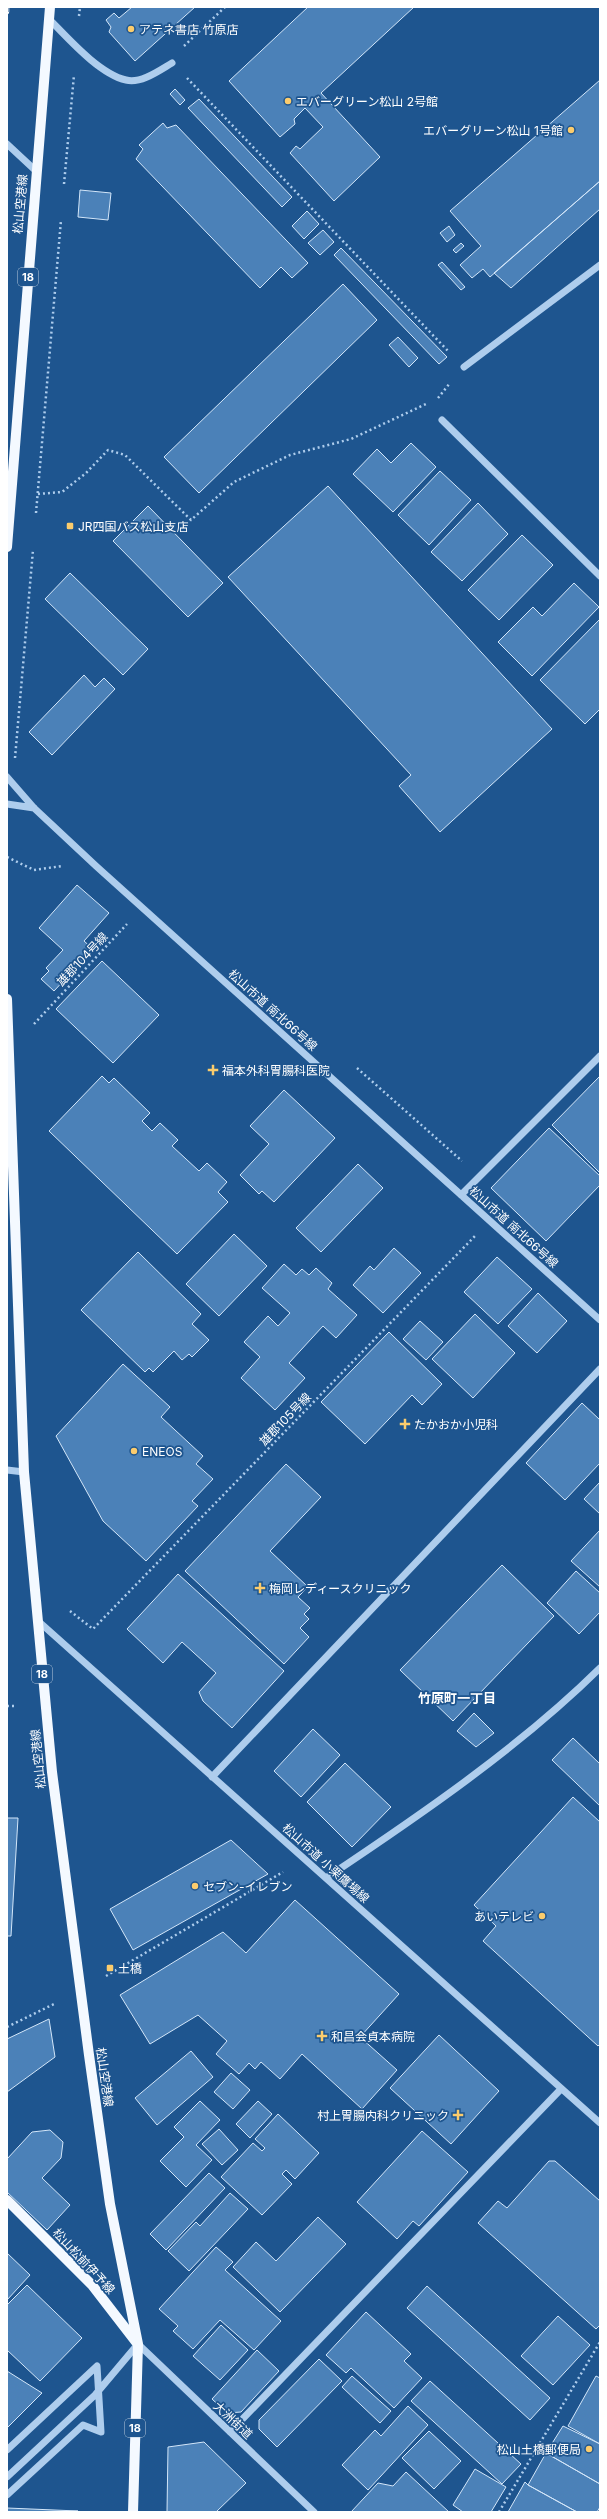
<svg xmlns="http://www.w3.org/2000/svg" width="607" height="2519" font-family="Inter,'Noto Sans JP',sans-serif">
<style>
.building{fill:#4b81b8;stroke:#d3e6f9}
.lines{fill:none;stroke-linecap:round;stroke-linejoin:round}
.path{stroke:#aecded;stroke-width:2.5;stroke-dasharray:2 3;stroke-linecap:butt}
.minor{stroke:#aecded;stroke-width:7}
.major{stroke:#f4f9ff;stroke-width:10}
.rail-casing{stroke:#fff;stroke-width:4.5}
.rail{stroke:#1e558f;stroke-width:3;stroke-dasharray:9;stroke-linecap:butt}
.poi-dot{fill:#fbcc6d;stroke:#1e558f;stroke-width:1.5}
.labels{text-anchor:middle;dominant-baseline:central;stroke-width:3.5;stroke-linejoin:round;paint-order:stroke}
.shield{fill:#1e558f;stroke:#bcccdd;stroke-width:1}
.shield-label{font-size:11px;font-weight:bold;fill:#fff}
.poi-label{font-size:12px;fill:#fff;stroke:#1e558f;text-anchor:start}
.street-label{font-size:12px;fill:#fff;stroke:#1e558f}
.neighbourhood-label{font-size:13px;font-weight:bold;fill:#fff;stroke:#1e558f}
</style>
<rect width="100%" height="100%" fill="#1e558f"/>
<!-- building -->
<path class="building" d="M132 7H195L135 61 109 32 111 27 106 20 114 13 119 18Z
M308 7H414L321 93 380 157 334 201 290 153 296 146 300 149 323 127 305 108 294 119 295 124 280 137 229 81Z
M600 80V181L490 277 483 269 472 278 460 265 481 246 450 211Z
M175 89 185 100 180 105 170 94Z
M199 99 292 197 282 207 188 108Z
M163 123 167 128 176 125 308 263 292 278 281 267 260 288 136 159 143 149 139 145Z
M600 181V209L511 288 494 273Z
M80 190 111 193 108 220 78 217Z
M307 211 319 224 304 239 292 226Z
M449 226 455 235 447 242 440 233Z
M323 230 334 242 320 255 308 243Z
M461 243 464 246 456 253 453 250Z
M341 248 447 357 439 364 334 255Z
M442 262 465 287 461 290 438 265Z
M343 284 377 320 199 493 164 457Z
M398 337 418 358 409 367 389 345Z
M411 443 436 467 393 512 353 474 377 449 391 463Z
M440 471 471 500 429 545 398 515Z
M328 486 552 729 440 832 399 786 411 775 228 577Z
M478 503 508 534 462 581 431 552Z
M148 506 223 583 188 617 113 541Z
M522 535 553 565 499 620 468 590Z
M70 573 148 649 123 675 45 599Z
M574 583 599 607 532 676 498 642 533 607 542 616Z
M600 619V709L585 724 540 680Z
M84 675 95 687 104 678 115 689 52 755 29 732Z
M77 885 109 913 84 941 93 949 54 991 41 979 49 971 46 968 63 950 39 928Z
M102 961 159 1015 113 1063 56 1009Z
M102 1076 109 1083 114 1078 150 1113 142 1121 152 1131 160 1123 178 1140 172 1146 199 1171 207 1163 227 1182 218 1192 228 1202 177 1254 49 1131Z
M600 1076V1173L552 1125Z
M284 1090 335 1138 274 1202 262 1191 259 1194 240 1175 269 1144 250 1126Z
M549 1128 600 1176V1185L546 1241 491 1188Z
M358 1164 383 1188 321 1252 296 1228Z
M234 1234 267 1266 219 1316 186 1284Z
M394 1248 421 1273 383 1313 353 1285 370 1266 374 1270Z
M138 1252 201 1314 192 1324 209 1340 192 1357 189 1354 182 1360 174 1351 153 1372 149 1368 145 1372 81 1310Z
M497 1257 532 1289 498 1324 464 1292Z
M284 1264 296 1275 302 1269 309 1275 316 1268 332 1283 328 1289 357 1315 336 1338 323 1326 289 1363 305 1378 275 1410 241 1378 260 1357 244 1342 268 1316 278 1326 290 1313 262 1288Z
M538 1293 567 1321 537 1353 508 1326Z
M475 1314 515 1353 473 1398 432 1359Z
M420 1321 443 1342 426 1360 403 1339Z
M389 1332 442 1384 422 1405 412 1395 365 1444 321 1402Z
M123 1364 170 1407 161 1417 203 1456 196 1464 213 1479 192 1501 198 1506 146 1561 103 1521 56 1436Z
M582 1403 600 1420V1463L565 1500 526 1463Z
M286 1464 321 1497 270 1551 308 1587 298 1597 310 1608 304 1614 309 1619 300 1628 309 1637 284 1664 185 1571Z
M600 1482V1514L584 1499Z
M600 1530V1587L571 1561Z
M502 1565 554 1616 453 1721 400 1670Z
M576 1571 600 1593V1612L579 1634 547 1603Z
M178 1574 284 1671 232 1728 203 1701 199 1692 216 1673 182 1642 163 1663 127 1629Z
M474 1713 494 1733 476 1747 457 1731Z
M313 1729 340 1755 301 1797 274 1771Z
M573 1738 600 1764V1806L552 1760Z
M345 1763 391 1807 352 1847 307 1802Z
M573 1797 600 1822V2044L598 2046 483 1941 496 1926 474 1905Z
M7 1818H18L11 1936H7Z
M231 1840 268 1874 133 1950 110 1909Z
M295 1900 399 1994 360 2037 397 2070 362 2109 302 2054 280 2079 261 2062 255 2069 249 2063 239 2074 216 2054 227 2041 198 2015 150 2044 120 1995 223 1932 246 1953Z
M49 2019 55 2057 7 2092V2039Z
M439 2035 499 2091 451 2144 390 2088Z
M191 2051 213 2077 157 2125 135 2098Z
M231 2073 250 2090 233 2109 214 2092Z
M200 2101 220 2120 196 2145 212 2160 186 2187 160 2161 184 2137 174 2127Z
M258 2101 272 2114 250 2138 236 2124Z
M278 2114 319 2153 295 2179 286 2170 282 2174 292 2184 262 2215 221 2177 253 2143 262 2151 265 2148 255 2139Z
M219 2129 238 2150 222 2165 202 2144Z
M50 2130 63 2142 61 2158 42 2178 70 2205 47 2230 7 2192V2159L32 2132Z
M422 2131 468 2172 419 2226 413 2221 397 2239 357 2202Z
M549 2161H555L600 2201V2325L596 2329 478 2223 498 2201 507 2208Z
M209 2173 225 2188 166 2250 150 2234Z
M230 2193 248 2209 189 2271 168 2251 196 2222 200 2226Z
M318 2217 346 2244 280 2312 233 2267 256 2242 276 2261Z
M216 2247 233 2262 225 2270 281 2321 254 2350 220 2320 193 2349 173 2331 178 2326 159 2309Z
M7 2253 30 2275 7 2300Z
M27 2285 82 2338 40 2381 7 2350V2305Z
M427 2286 550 2398 530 2420 407 2308Z
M366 2312 411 2354 404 2361 422 2378 394 2408 351 2368 346 2373 326 2355Z
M558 2316 590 2345 553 2385 521 2356Z
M221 2325 248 2350 220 2380 193 2356Z
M257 2350 279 2371 241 2412 227 2413 212 2399Z
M319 2359 342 2381 277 2447 259 2429V2420Z
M7 2371 42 2393 7 2428Z
M352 2376 391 2411 380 2423 342 2387Z
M596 2376 600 2378V2444L568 2426Z
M430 2381 521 2464 502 2484 411 2401Z
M408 2406 428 2425 368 2490 342 2465 375 2430 381 2436Z
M563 2426 600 2444V2484L546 2453Z
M429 2431 461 2461 434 2489 402 2458Z
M204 2442 246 2483 216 2512H167L168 2447Z
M546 2453 600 2484V2507L597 2512H577L528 2485Z
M475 2469 506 2487 491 2512H463L453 2505Z
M406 2472 449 2512H351L378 2483 393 2486Z
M525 2482 528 2485 577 2512H508Z
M7 2508 78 2511 7 2512Z"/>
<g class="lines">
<!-- path -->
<path class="path" d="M79 16 80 7
M184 46 225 7
M187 78 449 352
M64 184 74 75
M438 398 450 383
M38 494 62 492 86 473 108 450 125 455 191 520 234 482 290 455 351 439 426 404
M36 513 61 220
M15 758 33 550
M7 857 34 870 62 866
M34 1024 127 924
M357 1068 462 1161
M70 1611 93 1629 475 1236
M7 1706H16
M106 1976 283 1872
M7 2027 56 2003
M499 2512 600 2342"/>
<!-- minor -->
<path class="minor" d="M49 19C68 38 99 74 126 80 141 84 160 70 172 63
M7 144 36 171
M464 367 600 265
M442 420 600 576
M7 777 34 808 96 866 600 1320
M7 804 34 808
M461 1195 600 1056
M7 1470 24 1472
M37 1620 600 2123
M212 1777 600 1369
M326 1878C419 1816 520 1747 600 1668
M230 2432 561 2089
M7 2450 97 2366 101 2432 83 2425 7 2495
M7 2477 95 2395 138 2344 314 2512"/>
<!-- major -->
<path class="major" d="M7 547 50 7
M7 999 24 1472 52 1772 89 2055 110 2204 138 2344 133 2512
M7 2200 92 2285 136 2342"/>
<!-- rail casing -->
<g class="rail-casing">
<path id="rail" d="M7 12V7"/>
</g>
<!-- rail -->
<use href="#rail" class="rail"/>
</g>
<!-- markers -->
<g class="poi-dot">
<circle cx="131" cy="29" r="4"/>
<circle cx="288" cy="101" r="4"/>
<circle cx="571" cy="130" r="4"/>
<rect x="66" y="522" width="8" height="8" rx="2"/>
<path d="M211 1064h4v4h4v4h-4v4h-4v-4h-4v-4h4z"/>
<path d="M403 1418h4v4h4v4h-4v4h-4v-4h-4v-4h4z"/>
<circle cx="134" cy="1451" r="4"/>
<path d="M258 1582h4v4h4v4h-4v4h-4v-4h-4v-4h4z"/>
<circle cx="195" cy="1886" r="4"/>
<circle cx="542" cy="1916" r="4"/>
<rect x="106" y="1964" width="8" height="8" rx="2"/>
<path d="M320 2030h4v4h4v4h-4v4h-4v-4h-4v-4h4z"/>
<path d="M456 2109h4v4h4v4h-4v4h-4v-4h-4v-4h4z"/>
<circle cx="589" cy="2449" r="4"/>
</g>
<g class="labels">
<!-- shield labels -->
<g class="shield">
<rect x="18" y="268" width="20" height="18" rx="3"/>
<rect x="32" y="1665" width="20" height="18" rx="3"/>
<rect x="125" y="2419" width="20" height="18" rx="3"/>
</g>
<g class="shield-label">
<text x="28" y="277">18</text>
<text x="42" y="1674">18</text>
<text x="135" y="2428">18</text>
</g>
<!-- poi labels -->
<g class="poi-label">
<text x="139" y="29">アテネ書店 竹原店</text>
<text x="296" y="101">エバーグリーン松山 2号館</text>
<text x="563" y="130" text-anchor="end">エバーグリーン松山 1号館</text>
<text x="78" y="526">JR四国バス松山支店</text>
<text x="222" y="1070">福本外科胃腸科医院</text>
<text x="414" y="1424">たかおか小児科</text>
<text x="142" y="1451">ENEOS</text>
<text x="269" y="1588">梅岡レディースクリニック</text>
<text x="203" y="1886">セブン-イレブン</text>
<text x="534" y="1916" text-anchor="end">あいテレビ</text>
<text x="118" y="1968">土橋</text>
<text x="331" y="2036">和昌会貞本病院</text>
<text x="449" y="2115" text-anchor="end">村上胃腸内科クリニック</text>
<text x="581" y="2449" text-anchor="end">松山土橋郵便局</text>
</g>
<!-- street labels -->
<g class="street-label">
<text transform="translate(20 204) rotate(-85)">松山空港線</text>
<text transform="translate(82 959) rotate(-47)">雄郡104号線</text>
<text transform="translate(273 1010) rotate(42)">松山市道 南北66号線</text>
<text transform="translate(514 1227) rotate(42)">松山市道 南北66号線</text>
<text transform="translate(285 1419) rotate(-46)">雄郡105号線</text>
<text transform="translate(38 1759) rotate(-96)">松山空港線</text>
<text transform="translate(326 1863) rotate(42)">松山市道 小栗鷹場線</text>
<text transform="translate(105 2077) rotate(82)">松山空港線</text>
<text transform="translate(84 2261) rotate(47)">松山松前伊予線</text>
<text transform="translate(233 2420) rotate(43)">大洲街道</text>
</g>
<!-- neighbourhood labels -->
<g class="neighbourhood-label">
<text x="457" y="1698">竹原町一丁目</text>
</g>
</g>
<!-- border -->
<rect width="607" height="2519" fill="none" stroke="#ffffff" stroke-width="16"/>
</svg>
